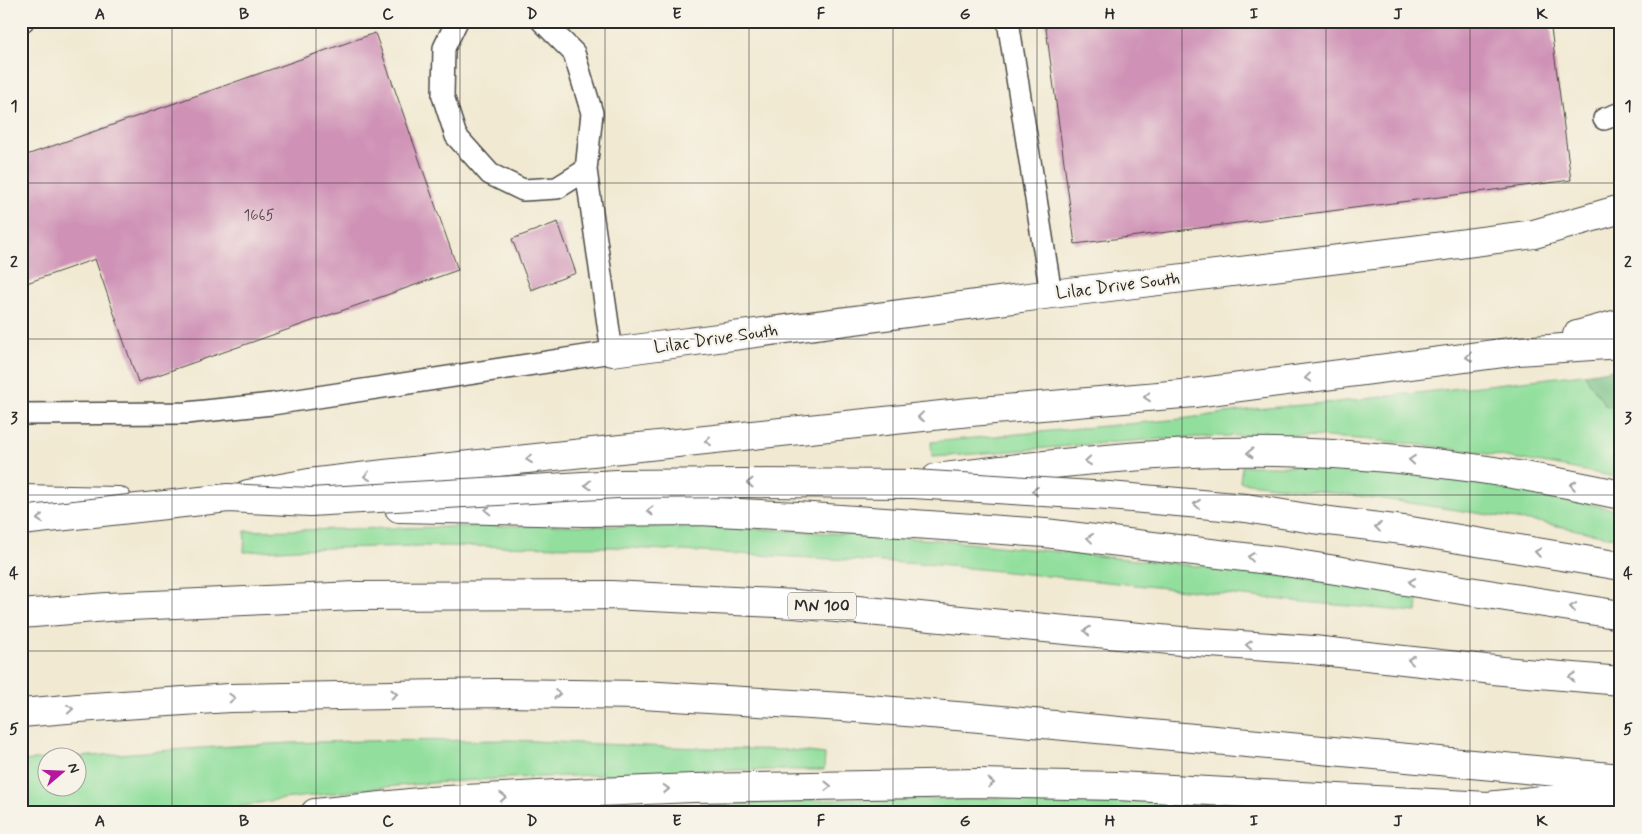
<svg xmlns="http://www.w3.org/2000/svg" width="1642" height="834" font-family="Mynerve,sans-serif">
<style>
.green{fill:#92df9d;stroke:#5e8564}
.forest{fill:#75be84;stroke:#507458}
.building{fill:#cf92b6}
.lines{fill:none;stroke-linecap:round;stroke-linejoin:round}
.lane-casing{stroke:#494844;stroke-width:24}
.street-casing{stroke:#494844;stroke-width:30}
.highway-casing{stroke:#494844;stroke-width:30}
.lane{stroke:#fff;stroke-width:21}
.street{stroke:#fff;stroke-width:28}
.highway{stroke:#fff;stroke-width:28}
.highway-bridge-casing{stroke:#494844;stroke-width:30;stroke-linecap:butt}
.highway-bridge{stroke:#fff;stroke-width:28}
.oneway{stroke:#a0a0a0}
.grid{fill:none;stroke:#2b2b2b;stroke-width:1;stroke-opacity:0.55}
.labels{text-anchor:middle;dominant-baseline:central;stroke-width:4.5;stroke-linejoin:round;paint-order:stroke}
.number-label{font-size:15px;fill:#54454e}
.shield{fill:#f7f3e8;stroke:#686764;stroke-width:1}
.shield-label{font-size:16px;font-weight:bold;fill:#2b2b2b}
.street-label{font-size:18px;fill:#2b2b2b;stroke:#f7f3e8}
.neatline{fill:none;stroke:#2b2b2b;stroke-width:2}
.grid-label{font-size:16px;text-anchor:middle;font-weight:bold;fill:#2b2b2b}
</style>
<rect width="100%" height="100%" fill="#f7f3e8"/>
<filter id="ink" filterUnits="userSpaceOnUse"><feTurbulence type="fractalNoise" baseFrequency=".02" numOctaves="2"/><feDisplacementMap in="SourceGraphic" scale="10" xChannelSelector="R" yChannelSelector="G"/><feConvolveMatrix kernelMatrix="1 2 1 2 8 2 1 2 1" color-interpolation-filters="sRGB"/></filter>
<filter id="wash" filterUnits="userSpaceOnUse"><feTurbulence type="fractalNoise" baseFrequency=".0096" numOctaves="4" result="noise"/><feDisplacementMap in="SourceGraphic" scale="20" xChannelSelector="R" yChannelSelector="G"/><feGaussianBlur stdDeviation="1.12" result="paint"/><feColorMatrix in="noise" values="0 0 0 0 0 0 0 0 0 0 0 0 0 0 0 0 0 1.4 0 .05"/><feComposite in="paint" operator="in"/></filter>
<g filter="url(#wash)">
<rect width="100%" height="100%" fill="#f1e9d2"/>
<!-- green -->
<path class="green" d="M1584 374 1605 405 1621 410V478C1517 457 1412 440 1306 436 1181 432 1057 449 932 457L931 442 1181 419 1255 409 1337 402Z
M1242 466C1274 466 1307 466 1340 468 1435 474 1529 489 1621 511V539L1543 523 1383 499 1240 482Z
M551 525 763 529 939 540 1256 572 1350 585 1418 597 1417 612 1303 602 939 565 612 547 416 546 295 549 244 552 245 531Z
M510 740 669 747 790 750 825 754 824 770H739L511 778 445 782 386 787 275 800 208 813H21V761L47 759 48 786H78V757C173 750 269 742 366 741 414 740 462 741 510 740Z
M1003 797 1186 802 1312 813H507L850 799H959Z"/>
<!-- forest -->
<path class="forest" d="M1621 368V410L1605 405 1584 374Z"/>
<g id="blocks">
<!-- building -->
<path class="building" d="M1045 21H1550L1571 180 1075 244Z
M375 33 458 270 138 382 95 259 21 285V157Z
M558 222 576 273 531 290 512 239Z"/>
</g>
</g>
<g filter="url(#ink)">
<use href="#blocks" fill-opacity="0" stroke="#494844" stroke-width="1"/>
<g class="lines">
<!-- lane casing -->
<g class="lane-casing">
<path id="lane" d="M457 21 444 48 443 96 456 136 490 174 523 190 557 188 586 170 592 113 574 53 542 21
M1008 21 1051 294
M21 22 23 21
M1604 119 1621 113
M21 414 186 413 272 404 612 352 586 170"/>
</g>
<!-- street casing -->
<g class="street-casing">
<path id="street" d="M612 352 1044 295 1413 250 1534 234 1621 209"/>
</g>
<!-- highway casing -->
<g class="highway-casing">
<path id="highway" d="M1577 335 1621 323
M936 478C1020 467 1106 457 1192 453 1336 447 1481 464 1621 495
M248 494 309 483 385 474 970 412 1194 393 1518 351 1621 344
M21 499 118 501
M399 508 584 512 699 511 797 516 1045 533 1285 562 1621 615
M1246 508 1313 519 1411 531 1621 566
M21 614 107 607 356 596 611 595 795 604 1181 641 1313 650 1503 671 1621 681
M21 713 78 708 229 698 495 693 642 695 843 707 969 717 1621 778
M315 813 429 801 575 793 693 788 978 783 1117 786 1488 806 1621 791"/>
</g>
<!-- lane -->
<use href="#lane" class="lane"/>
<!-- street -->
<use href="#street" class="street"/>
<!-- highway -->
<use href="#highway" class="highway"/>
<!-- highway-bridge casing -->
<g class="highway-bridge-casing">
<path id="highway-bridge" d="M21 521 228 498 310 502 617 484 746 483 913 484 1109 496 1246 508"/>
</g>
<!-- highway-bridge -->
<use href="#highway-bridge" class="highway-bridge"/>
</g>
<!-- one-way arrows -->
<defs><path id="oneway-chevron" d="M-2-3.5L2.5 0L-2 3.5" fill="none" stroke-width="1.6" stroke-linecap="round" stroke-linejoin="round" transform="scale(1.25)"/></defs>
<g class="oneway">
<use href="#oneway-chevron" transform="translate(1469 357) rotate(173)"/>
<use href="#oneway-chevron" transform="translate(1308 378) rotate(173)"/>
<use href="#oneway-chevron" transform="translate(1147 397) rotate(175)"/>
<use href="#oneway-chevron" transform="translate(921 417) rotate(174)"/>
<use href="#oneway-chevron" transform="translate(708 441) rotate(174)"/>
<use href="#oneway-chevron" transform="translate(1250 453) rotate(180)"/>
<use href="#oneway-chevron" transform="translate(529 459) rotate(174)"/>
<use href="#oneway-chevron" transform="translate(1412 460) rotate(-175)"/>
<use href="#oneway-chevron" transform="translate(1088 461) rotate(175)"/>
<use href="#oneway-chevron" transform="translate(367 476) rotate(173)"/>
<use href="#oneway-chevron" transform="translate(750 483) rotate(-180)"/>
<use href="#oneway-chevron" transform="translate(588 485) rotate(178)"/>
<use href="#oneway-chevron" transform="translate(1573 485) rotate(-170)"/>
<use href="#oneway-chevron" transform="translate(1035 491) rotate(-176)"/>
<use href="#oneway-chevron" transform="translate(1197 504) rotate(-174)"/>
<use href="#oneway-chevron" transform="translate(488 510) rotate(-179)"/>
<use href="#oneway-chevron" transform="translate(650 511) rotate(180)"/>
<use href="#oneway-chevron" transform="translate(40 519) rotate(174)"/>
<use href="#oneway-chevron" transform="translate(1378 527) rotate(-173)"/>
<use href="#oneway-chevron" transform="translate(1090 538) rotate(-173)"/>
<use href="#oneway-chevron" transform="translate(1538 552) rotate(-171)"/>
<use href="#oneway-chevron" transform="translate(1251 557) rotate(-173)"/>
<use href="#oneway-chevron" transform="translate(1412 582) rotate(-171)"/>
<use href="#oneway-chevron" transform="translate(1573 607) rotate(-171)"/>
<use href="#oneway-chevron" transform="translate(1087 631) rotate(-174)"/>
<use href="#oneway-chevron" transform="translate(1249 645) rotate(-176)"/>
<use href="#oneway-chevron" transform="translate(1411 660) rotate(-174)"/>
<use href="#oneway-chevron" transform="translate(1572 677) rotate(-175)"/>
<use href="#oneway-chevron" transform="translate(394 694) rotate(-1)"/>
<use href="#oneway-chevron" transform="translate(557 694) rotate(1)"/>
<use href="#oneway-chevron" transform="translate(232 698) rotate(-2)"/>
<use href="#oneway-chevron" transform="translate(70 709) rotate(-5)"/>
<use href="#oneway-chevron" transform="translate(991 783) rotate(1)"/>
<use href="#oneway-chevron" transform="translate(828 786) rotate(-1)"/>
<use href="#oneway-chevron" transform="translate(666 789) rotate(-2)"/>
<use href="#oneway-chevron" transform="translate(503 797) rotate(-3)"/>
</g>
</g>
<!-- grid -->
<path class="grid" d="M172 21V813M316 21V813M460 21V813M605 21V813M749 21V813M893 21V813M1037 21V813M1182 21V813M1326 21V813M1470 21V813M21 183H1621M21 339H1621M21 495H1621M21 651H1621"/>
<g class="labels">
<!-- number labels -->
<g class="number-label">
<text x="259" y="216">1665</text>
</g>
<!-- shield labels -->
<rect class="shield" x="788" y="592.5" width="68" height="27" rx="4"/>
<g class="shield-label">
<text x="822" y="606">MN 100</text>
</g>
<!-- street labels -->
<g class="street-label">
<text transform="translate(1118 286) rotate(-7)">Lilac Drive South</text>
<text transform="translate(716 339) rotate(-8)">Lilac Drive South</text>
</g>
</g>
<!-- margin -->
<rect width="1642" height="834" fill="none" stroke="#f7f3e8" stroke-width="55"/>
<!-- north arrow -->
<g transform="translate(62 772) rotate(71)"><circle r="24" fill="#f7f3e8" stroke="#a5a39c"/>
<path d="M0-4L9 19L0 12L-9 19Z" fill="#b5179e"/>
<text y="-8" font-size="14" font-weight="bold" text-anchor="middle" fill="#2b2b2b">N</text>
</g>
<rect x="28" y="28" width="1586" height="778" class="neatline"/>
<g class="grid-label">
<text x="100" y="19">A</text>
<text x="244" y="19">B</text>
<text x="388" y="19">C</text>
<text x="532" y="19">D</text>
<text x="677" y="19">E</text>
<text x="821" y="19">F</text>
<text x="965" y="19">G</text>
<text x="1110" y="19">H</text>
<text x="1254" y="19">I</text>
<text x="1398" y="19">J</text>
<text x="1542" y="19">K</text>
<text x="14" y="111">1</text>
<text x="1628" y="111">1</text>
<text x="14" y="267">2</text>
<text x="1628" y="267">2</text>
<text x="14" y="423">3</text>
<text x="1628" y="423">3</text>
<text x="14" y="578">4</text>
<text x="1628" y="578">4</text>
<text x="14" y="734">5</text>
<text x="1628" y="734">5</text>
<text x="100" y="826">A</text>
<text x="244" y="826">B</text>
<text x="388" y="826">C</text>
<text x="532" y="826">D</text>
<text x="677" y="826">E</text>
<text x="821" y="826">F</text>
<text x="965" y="826">G</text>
<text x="1110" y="826">H</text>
<text x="1254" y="826">I</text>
<text x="1398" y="826">J</text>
<text x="1542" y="826">K</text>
</g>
</svg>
